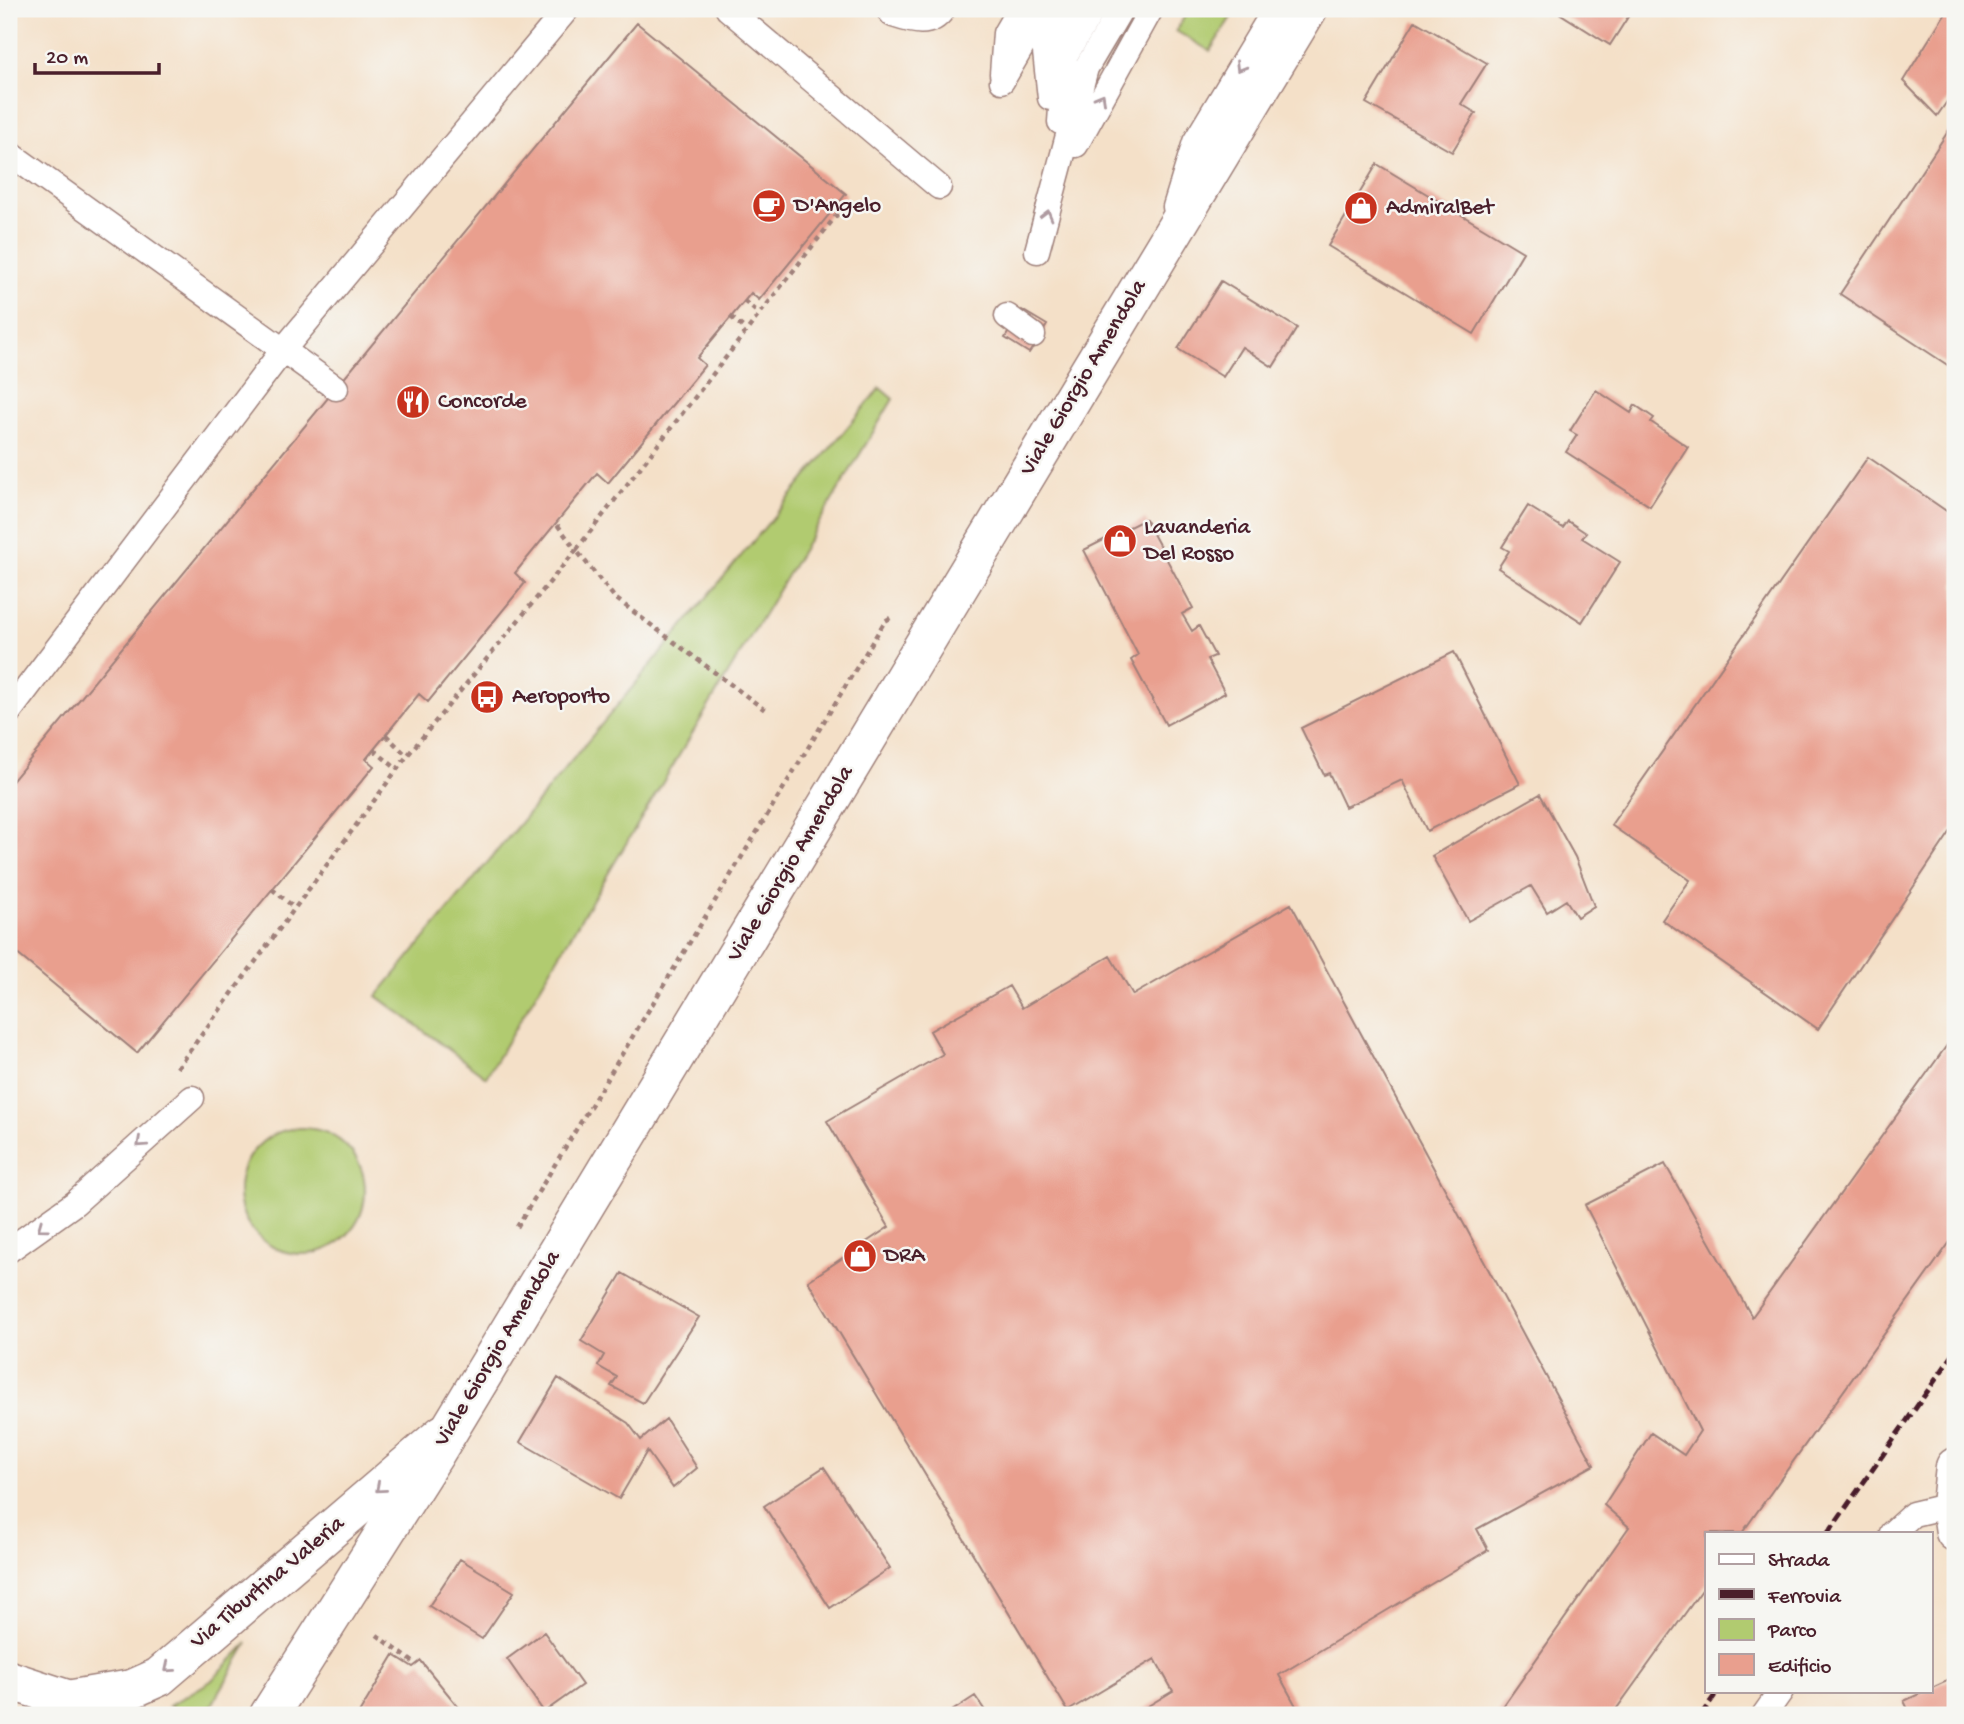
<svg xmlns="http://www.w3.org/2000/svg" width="1964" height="1724" font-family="'Gochi Hand',sans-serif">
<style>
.green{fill:#b1cb70;stroke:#7e754e;stroke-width:2}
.building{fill:#e99f8e}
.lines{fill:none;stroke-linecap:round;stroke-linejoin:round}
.lane-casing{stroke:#9f807a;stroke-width:27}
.street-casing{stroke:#9f807a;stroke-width:41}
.secondary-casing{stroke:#9f807a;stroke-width:41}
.primary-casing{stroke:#9f807a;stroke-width:41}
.path{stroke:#9f807a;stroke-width:4.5;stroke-dasharray:5 5;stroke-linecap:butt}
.lane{stroke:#fff;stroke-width:24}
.street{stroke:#fff;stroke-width:38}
.secondary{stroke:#fff;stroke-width:38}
.primary{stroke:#fff;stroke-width:38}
.rail{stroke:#4a1f2b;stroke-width:5;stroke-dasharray:10 5;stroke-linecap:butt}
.oneway{stroke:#ae9aa0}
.labels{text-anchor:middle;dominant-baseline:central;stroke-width:5;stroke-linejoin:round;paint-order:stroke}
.poi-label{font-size:23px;fill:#4a1f2b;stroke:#f6f6f2;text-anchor:start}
.street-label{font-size:23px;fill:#4a1f2b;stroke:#f6f6f2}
</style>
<rect width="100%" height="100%" fill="#f6f6f2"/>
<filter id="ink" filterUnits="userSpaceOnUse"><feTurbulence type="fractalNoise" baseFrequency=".0143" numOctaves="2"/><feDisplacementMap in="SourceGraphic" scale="14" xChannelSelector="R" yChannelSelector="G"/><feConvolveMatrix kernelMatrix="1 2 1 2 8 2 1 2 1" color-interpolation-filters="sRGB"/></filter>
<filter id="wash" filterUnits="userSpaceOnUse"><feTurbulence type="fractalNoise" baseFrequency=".00686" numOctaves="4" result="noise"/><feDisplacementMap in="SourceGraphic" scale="28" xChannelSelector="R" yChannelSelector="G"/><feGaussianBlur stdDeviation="1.57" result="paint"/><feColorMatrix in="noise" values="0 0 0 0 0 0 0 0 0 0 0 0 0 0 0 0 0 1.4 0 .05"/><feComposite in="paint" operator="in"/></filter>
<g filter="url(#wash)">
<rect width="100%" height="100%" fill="#f4e0c8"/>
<!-- green -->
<path class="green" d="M1189 9H1236L1210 51 1176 31Z
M880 388 893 399 486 1077 377 996Z
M239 1191a63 63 0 1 1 126 0a63 63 0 1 1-126 0Z
M248 1643 206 1715H185L169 1706 211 1681Z"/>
<g id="blocks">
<!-- building -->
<path class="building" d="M1553 9H1633L1610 45Z
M1948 9H1955V90L1937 116 1903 81Z
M1415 21 1487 63 1461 104 1476 113 1452 152 1366 103Z
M637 23 846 194 759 300 751 293 697 358 705 365 608 483 597 473 515 573 525 583 428 702 419 694 366 759 374 766 137 1053 9 947V785Z
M1955 121V370L1840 294Z
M1377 164 1523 252 1474 334 1328 246Z
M1221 281 1297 328 1273 367 1242 347 1223 377 1178 349Z
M1022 310 1047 325 1029 353 1005 338Z
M1596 390 1631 413 1635 405 1654 418 1651 422 1688 447 1650 506 1566 452 1577 435 1570 431Z
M1868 457 1955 517V825L1818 1029 1662 920 1690 880 1611 825Z
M1528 506 1563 528 1568 521 1586 533 1582 538 1620 562 1582 622 1498 568 1509 551 1502 547Z
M1145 519 1193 608 1182 614 1192 631 1199 626 1215 656 1207 659 1225 693 1166 725 1131 660 1138 655 1084 550Z
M1454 652 1520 784 1427 831 1402 780 1345 807 1329 773 1324 775 1301 728Z
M1540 794 1575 857 1594 906 1577 917 1566 900 1547 912 1531 886 1468 921 1432 856Z
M1291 904 1594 1465 1477 1529 1488 1550 1279 1675 1301 1715H1133L1173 1691 1155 1659 1068 1711 808 1281 889 1227 827 1121 943 1054 930 1031 1009 986 1022 1008 1110 956 1133 995Z
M1955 1034V1235L1742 1533H1707V1583L1612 1715H1497L1629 1527 1604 1505 1651 1433 1684 1455 1700 1431 1585 1205 1665 1164 1752 1317Z
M622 1273 699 1317 643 1403 611 1386 617 1377 598 1366 604 1355 581 1341Z
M558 1378 628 1423 641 1440 666 1419 697 1468 673 1488 647 1451 619 1499 520 1442Z
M824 1467 890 1568 830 1608 764 1506Z
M460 1559 514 1592 482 1639 429 1606Z
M544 1632 582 1685 544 1712 507 1659Z
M394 1655 413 1667 421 1661 465 1715H358Z
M1949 1680 1955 1693V1715H1911L1904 1701Z
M975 1696 988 1715H946Z"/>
</g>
</g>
<g filter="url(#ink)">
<use href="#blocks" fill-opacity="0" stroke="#9f807a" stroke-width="2"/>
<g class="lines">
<!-- lane casing -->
<g class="lane-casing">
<path id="lane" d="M728 9 939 187
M888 9 893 15C911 21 931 28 943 9
M1002 74 1005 33 1019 9
M1002 81 1044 9
M1050 98 1045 52 1071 9
M1060 122 1065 56 1093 9
M1076 145 1151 9
M9 153 336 388
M1175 207 1195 142 1275 9
M1037 251 1086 68 1121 9
M1007 316 1033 335
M9 712 283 350 567 9
M9 1250 75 1203 192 1098
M1892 1533 1913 1514 1951 1505
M1764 1715 1781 1691"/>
</g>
<!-- street casing -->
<g class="street-casing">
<path id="street" d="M1955 1467 1951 1505 1955 1532"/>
</g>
<!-- secondary casing -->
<g class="secondary-casing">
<path id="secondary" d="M9 1680 91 1707
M67 1700 132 1689 159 1677 443 1434"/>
</g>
<!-- primary casing -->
<g class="primary-casing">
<path id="primary" d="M269 1715 436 1452 1308 9"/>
</g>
<!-- path -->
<path class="path" d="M744 301 759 314
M731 317 746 330
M765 710 615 598 576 550 846 203
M386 735 407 756
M374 750 397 769
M272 889 295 908
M177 1068 407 756 576 550 556 523
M517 1227 885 621 892 617
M377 1635 417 1665"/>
<!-- lane -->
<use href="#lane" class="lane"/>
<!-- street -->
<use href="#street" class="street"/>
<!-- secondary -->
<use href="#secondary" class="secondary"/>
<!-- primary -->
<use href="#primary" class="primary"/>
<!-- rail -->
<path class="rail" d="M1828 1533 1955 1352
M1701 1715 1718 1691"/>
</g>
<!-- one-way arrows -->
<defs><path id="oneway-chevron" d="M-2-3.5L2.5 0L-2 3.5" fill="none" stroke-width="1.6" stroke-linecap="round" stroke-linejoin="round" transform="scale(1.75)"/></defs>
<g class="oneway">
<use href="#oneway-chevron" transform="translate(1240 67) rotate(121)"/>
<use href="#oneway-chevron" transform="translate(1101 98) rotate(-61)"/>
<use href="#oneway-chevron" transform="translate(1047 215) rotate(-75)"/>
<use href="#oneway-chevron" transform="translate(141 1143) rotate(138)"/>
<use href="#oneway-chevron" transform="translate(42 1227) rotate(144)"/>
<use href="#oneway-chevron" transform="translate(380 1488) rotate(139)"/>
<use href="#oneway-chevron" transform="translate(169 1668) rotate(140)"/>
</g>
</g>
<!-- icons -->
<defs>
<g id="cafe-disc" transform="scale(1.75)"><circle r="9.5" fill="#c8321e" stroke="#f6f6f2"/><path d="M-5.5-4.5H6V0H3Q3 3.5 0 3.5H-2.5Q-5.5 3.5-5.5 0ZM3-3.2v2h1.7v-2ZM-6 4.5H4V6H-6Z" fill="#fff"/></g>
<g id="shop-disc" transform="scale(1.75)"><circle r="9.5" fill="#c8321e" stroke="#f6f6f2"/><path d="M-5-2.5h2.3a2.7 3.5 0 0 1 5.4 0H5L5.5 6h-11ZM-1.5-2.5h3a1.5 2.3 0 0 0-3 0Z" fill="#fff"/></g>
<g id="restaurant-disc" transform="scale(1.75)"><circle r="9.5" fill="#c8321e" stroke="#f6f6f2"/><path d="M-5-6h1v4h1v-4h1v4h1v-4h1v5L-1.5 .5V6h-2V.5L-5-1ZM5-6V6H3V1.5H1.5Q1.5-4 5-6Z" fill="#fff"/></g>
<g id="bus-disc" transform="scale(1.75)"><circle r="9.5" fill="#c8321e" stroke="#f6f6f2"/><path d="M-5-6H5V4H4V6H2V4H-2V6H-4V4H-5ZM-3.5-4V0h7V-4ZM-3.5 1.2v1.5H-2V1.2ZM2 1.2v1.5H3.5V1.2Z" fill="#fff"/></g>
</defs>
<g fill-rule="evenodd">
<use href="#cafe-disc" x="769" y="206"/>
<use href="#shop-disc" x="1361" y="208"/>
<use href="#restaurant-disc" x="413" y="402"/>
<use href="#shop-disc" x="1120" y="541"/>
<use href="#bus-disc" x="487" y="697"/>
<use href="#shop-disc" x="860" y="1256"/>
</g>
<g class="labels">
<!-- poi labels -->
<g class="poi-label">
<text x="794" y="206">D'Angelo</text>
<text x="1386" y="208">AdmiralBet</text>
<text x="438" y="402">Concorde</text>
<text x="1144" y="528">Lavanderia<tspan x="1144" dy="26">Del Rosso</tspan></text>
<text x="512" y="697">Aeroporto</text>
<text x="884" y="1256">DRA</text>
</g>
<!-- street labels -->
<g class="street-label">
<text transform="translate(1084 378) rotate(-59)">Viale Giorgio Amendola</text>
<text transform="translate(791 864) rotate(-59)">Viale Giorgio Amendola</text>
<text transform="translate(498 1349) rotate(-59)">Viale Giorgio Amendola</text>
<text transform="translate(268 1583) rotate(-40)">Via Tiburtina Valeria</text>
</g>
</g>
<!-- margin -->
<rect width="1964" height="1724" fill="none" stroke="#f6f6f2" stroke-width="35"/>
<!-- legend -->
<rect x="1705" y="1532" width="228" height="161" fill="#f6f6f2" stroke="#b1a0a2" stroke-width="2"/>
<rect x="1719" y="1554" width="35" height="10" fill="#ffffff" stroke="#b1a0a2" stroke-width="2"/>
<text x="1768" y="1566" font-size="21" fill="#4a1f2b">Strada</text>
<rect x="1719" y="1589" width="35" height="10" fill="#4a1f2b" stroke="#b1a0a2" stroke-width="2"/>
<text x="1768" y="1602" font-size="21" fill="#4a1f2b">Ferrovia</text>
<rect x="1719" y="1619" width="35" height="21" fill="#b1cb70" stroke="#b1a0a2" stroke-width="2"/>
<text x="1768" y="1636" font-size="21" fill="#4a1f2b">Parco</text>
<rect x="1719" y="1654" width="35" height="21" fill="#e99f8e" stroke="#b1a0a2" stroke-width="2"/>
<text x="1768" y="1672" font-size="21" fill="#4a1f2b">Edificio</text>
<!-- scale -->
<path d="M35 63v10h124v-10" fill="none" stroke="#4a1f2b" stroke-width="3.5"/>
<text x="46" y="63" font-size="21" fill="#4a1f2b" stroke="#f6f6f2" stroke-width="5" paint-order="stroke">20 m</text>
</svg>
